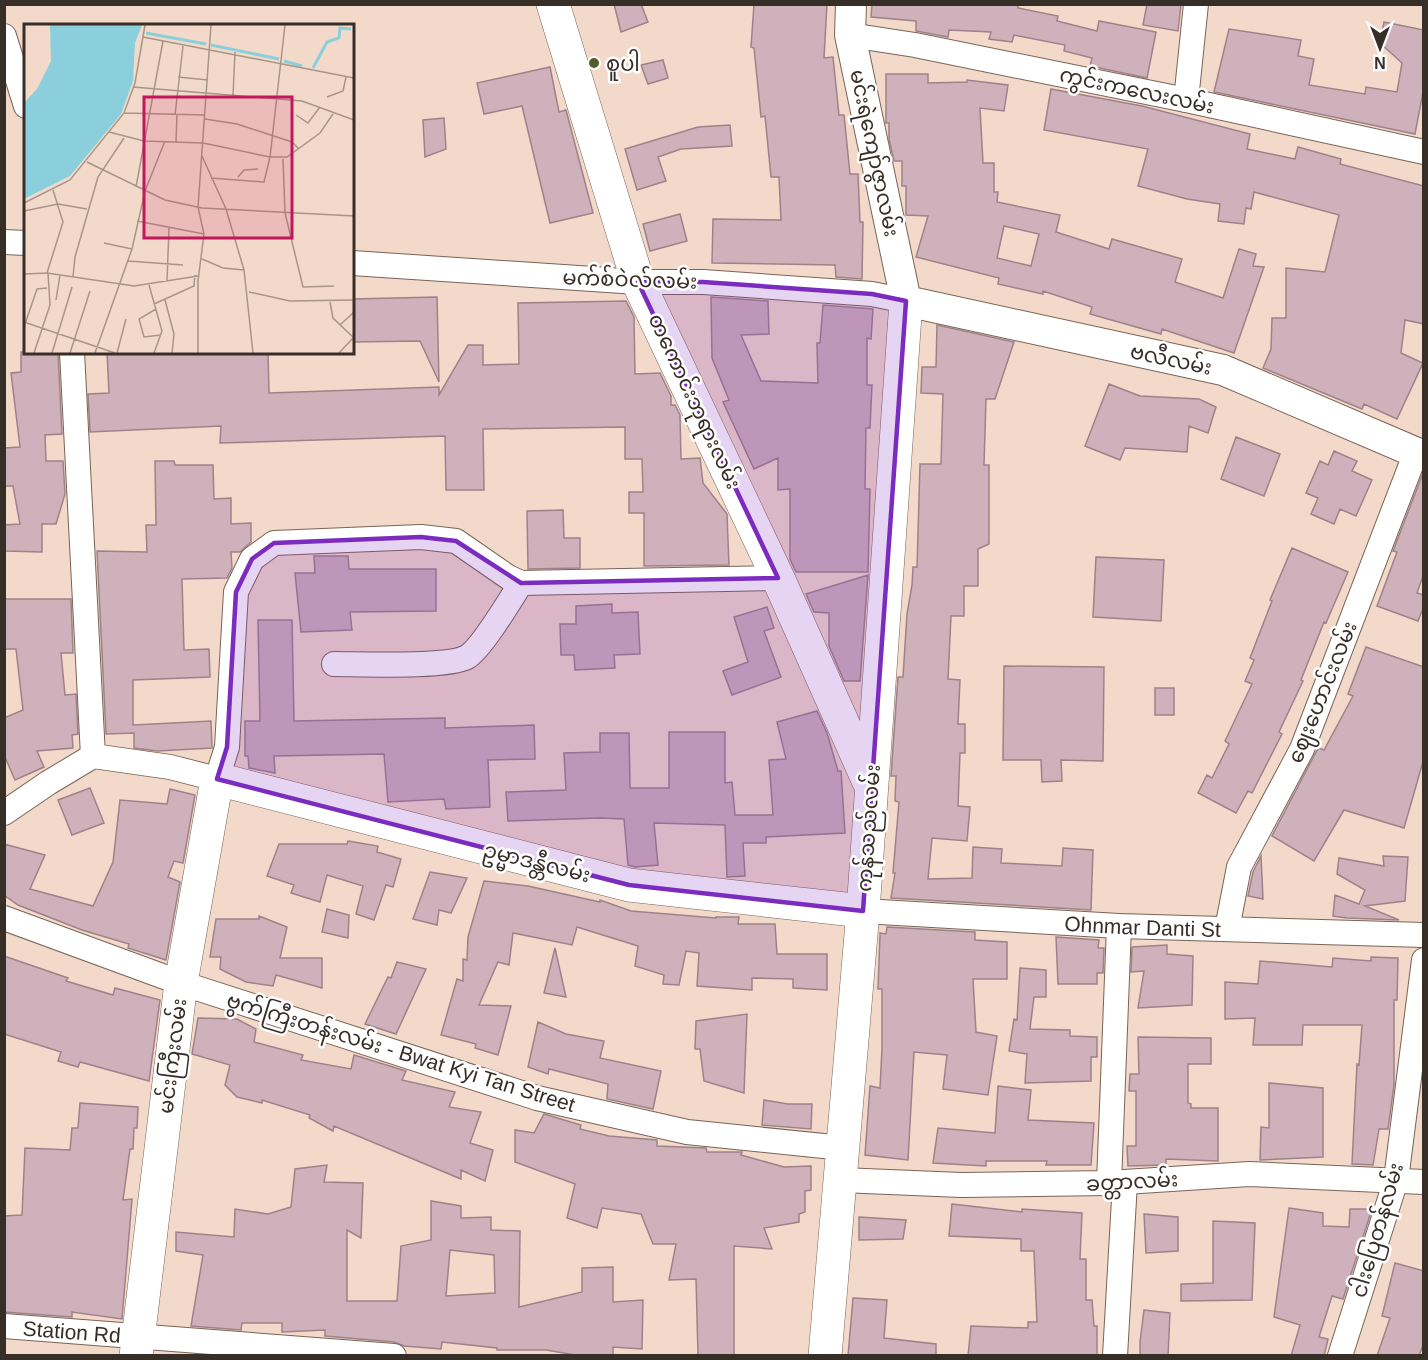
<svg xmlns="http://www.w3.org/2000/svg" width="1428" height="1360" font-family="Helvetica,'Noto Sans Myanmar',sans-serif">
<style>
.building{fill:#ceb1ba;stroke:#9e828a;stroke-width:1.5;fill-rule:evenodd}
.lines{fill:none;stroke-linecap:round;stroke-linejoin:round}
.minor-casing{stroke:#7a6456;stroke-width:26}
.tertiary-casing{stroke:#7a6456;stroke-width:32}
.secondary-casing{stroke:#7a6456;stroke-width:34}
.minor{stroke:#fff;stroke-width:24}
.tertiary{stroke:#fff;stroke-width:30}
.secondary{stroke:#fff;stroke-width:33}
.marked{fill:#7b2cbf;fill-opacity:0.2;stroke:#7b2cbf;stroke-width:4.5;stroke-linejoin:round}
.poi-dot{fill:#545c2b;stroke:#fff;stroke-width:2}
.labels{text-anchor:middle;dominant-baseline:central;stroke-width:5;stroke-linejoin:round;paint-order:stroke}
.poi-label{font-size:21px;fill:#382e28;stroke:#fff;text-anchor:start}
.street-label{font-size:21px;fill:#382e28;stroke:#fff}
.inset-river{fill:none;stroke:#8acfdb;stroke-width:3}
.inset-road{fill:none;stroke:#a89589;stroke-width:1.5}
.view{fill:#c2185b;fill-opacity:0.15;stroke:#c2185b;stroke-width:3}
.inset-edge{fill:none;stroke:#382e28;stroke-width:3}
</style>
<rect width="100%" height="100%" fill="#f3d9c9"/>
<!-- building -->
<path class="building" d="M614 4H641L648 22 621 32Z
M754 4H827L824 58 833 57 839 115H844L850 174H858L860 222H863L862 279 836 277 835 265 712 263 713 219 781 220 779 177H771L765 116 761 117 754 48 751 47Z
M872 4H1018V8L1058 16 1057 21 1097 31 1099 21 1156 32 1147 78 1090 66 1092 58 1064 51 1065 45 1014 35 1012 42 989 39 991 32 949 30 948 37 916 31V21L871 17Z
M1147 4H1181L1178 31 1143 25Z
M1384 22 1424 30V87L1415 134 1214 92 1229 29 1301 40 1298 56 1314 59 1309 85 1365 94 1366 87 1397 92 1402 63 1380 43Z
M663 60 668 78 648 84 641 65Z
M550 67 559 112 566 110 593 213 550 223 522 106 484 114 477 83Z
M886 74H928V83L967 82V80L1008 85 1004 111 980 108 983 163H994V192H998L997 202 1060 215 1056 232 1109 249 1112 239 1182 259 1175 282 1223 298 1239 249 1256 254 1253 266 1264 267 1234 353 1162 329 1161 334 1090 314 1092 307 1043 291V294L998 284 999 278 916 257 928 216 906 215V186H902V161H894L889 139V123H886ZM1004 226 1039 234 1031 266 997 258Z
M1051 89 1142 106 1250 134 1247 149 1295 159 1298 147 1341 159 1340 164 1424 186V324L1405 320 1401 353 1423 363 1397 419 1364 404 1362 409 1263 368 1271 349 1272 318H1286V268L1325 272 1339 215 1254 192 1251 209 1246 208 1244 224 1218 221 1220 204 1187 199 1138 186 1148 149 1044 130Z
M444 118 446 149 425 157 423 120Z
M730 125 732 146 681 149 658 157 666 181 637 190 625 149 698 127Z
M680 214 687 241 650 251 643 224Z
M437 297 439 382 420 341 352 342V299Z
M711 297 768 301 769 334 741 335 761 381 818 383 817 343H820L823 305 873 309 871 339 867 338V385H872L870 428H866L865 489H870L868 572H796L790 559V489L778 490V458L754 469 723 402 729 400 712 358Z
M626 301 634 317 635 374 660 373 671 396V405H675L680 415 681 459 700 458 703 483 727 514 729 565 644 566V513H629V492H643L642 459H625V427L483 429 484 490H446L445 436 220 443 221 426 90 432 88 394 109 393 107 352H268L269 393 439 387V395L468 345H483V365L519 364 518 303Z
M937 325 1014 342 995 399H986L984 465H989V544L978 549V586H964V616H951L948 679 960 680 958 724H965V753H960L958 806 970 807 967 841 932 838 928 879 972 878 973 847 1002 849 1001 863 1062 866 1063 848 1093 850 1091 910 891 898 895 873H893L899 802 895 801 896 776H891L898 677H903L907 614 912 585 913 567H917L920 464H941L943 394 921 393 922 367H936Z
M21 352H58L62 434 45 435 46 461H63L65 494 56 524H42V552L4 551V525L20 524 13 486H4V448L20 447 11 373 21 372Z
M1109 384 1140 396 1199 399 1216 407 1208 433 1189 426 1187 452 1125 448 1120 460 1085 446Z
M1236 437 1280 454 1264 496 1221 479Z
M1334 451 1357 461 1352 471 1372 480 1356 516 1340 509 1334 524 1311 514 1318 498 1306 493 1320 461 1328 465Z
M155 461H174L175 465H213L214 499 231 498V524L251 523V542L240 552H231L232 568 227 578 182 579 184 650 209 649 210 677 133 680V725L211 721 212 748 157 751 134 748V733L106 734 97 551 147 552 146 525H156Z
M1423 473 1424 573 1417 593 1424 595V606L1418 621 1377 606 1397 552 1393 551Z
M563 510 564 538H580V568L528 569 527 511Z
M1292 548 1348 572 1326 623 1324 622 1301 680 1303 681 1279 732 1282 734 1252 793 1248 791 1236 813 1198 793 1207 775 1212 778 1229 744 1225 741 1252 684 1245 681 1254 660 1250 658 1272 601 1270 600Z
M314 556H348L349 569H436V611L350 612 352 630 301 632 295 573H315Z
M1096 557 1164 560 1161 621 1093 617Z
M868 575 860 681H844L829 646V613L814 612 806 594Z
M4 599H71L73 653H61L65 695 76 694 78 734 72 735 73 748 37 751 44 767 15 780 4 755V718L23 710 16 649H4Z
M612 604V613L638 612 640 654 614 655 615 668 575 670 574 655H561L560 624H576V606Z
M767 607 774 628 764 631 781 677 732 695 723 671 748 662 734 617Z
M258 620H292L294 721 445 718V728L534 725 535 759 488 760 490 807 446 809 444 799 388 802 384 754 274 756 275 773 249 768 248 756H245V721H260Z
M1366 647 1424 667V758L1404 828 1344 810 1314 861 1272 836 1316 752 1319 748 1324 750 1353 696 1348 694Z
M1004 666 1104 667 1103 761 1061 760 1062 781 1042 782 1041 760H1003Z
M1155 688H1174V715H1155Z
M817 711 827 733 838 771H841L845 833 766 837V843H743L745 876 727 877 725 825 654 823 658 865 635 867 628 865 624 819 600 818 508 821 506 792 566 790 564 753 600 752V733H629L630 788H669V732H725V783L732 782 735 815H773L769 760 786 759 777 722Z
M90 788 104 823 72 835 58 800Z
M170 789 195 795 183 863 174 861 168 877 180 882 166 960 128 948 129 944 82 930 18 905 4 895V844L45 855 30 889 93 906 113 862 120 800 167 804Z
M348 841 378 846 377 852 401 859 393 887 386 885 374 920 356 914 363 886 327 875 320 902 291 893 294 885 267 876 279 844H347Z
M1261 856 1263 899 1248 896 1253 872Z
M1383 856 1408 857 1405 901 1365 906 1399 920 1347 918 1333 916 1335 895 1359 904 1365 890 1337 874 1339 858 1384 866Z
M430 872 467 878 451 913 439 910 437 925 413 919Z
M484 881 528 886 600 902V900L631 911 716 918V917H739L738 924H775L777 954H827V990L793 988V979L752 978V990L697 986 699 953 686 951 679 985 663 984 664 975 635 966 638 946 577 927 572 945 513 933 509 965 498 962 479 1005 511 1006 498 1055 475 1048 476 1044 441 1035 457 979 463 981V959L467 960 468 937Z
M327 909 349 915 348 938 322 932Z
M259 916 287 927 280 958H322V988L276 975 273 986 246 982 220 969 221 957H210L216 919H259Z
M887 927 975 932V940L1007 942V979H973L976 1032 997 1036 988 1095 943 1089 947 1055 914 1052 908 1160 865 1155 870 1086 880 1088 882 1048V989H878L880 935V933L886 934Z
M1056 937 1099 940 1098 948H1104L1103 973H1097V984H1058Z
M1167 945V954L1193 956 1192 1005 1138 1008 1144 971 1131 972 1132 947Z
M555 948 566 997 544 993Z
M4 956 68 978 66 981 113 995 115 988 160 1000 149 1081 80 1062 78 1067 58 1061 61 1052 4 1034Z
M1371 957 1398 958 1397 1000H1394V1085L1388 1129H1379L1373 1165 1352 1164 1357 1064 1359 1065 1362 1025H1303L1302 1045H1253L1255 1018 1225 1019V982L1258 984 1260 961 1332 967 1333 958 1371 961Z
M397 962 426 969 396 1034 365 1024 388 977 391 978Z
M1020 968 1046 970V997H1034L1030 1029 1070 1030V1036L1097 1037V1057H1091V1081L1025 1083 1027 1054 1009 1051 1014 1019 1017 1020Z
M747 1014 744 1093 704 1081 700 1049H695L696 1021Z
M198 1018 237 1019 256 1029 254 1042 303 1055 301 1060 351 1069 354 1055 406 1071 402 1080 455 1092 449 1107 481 1112 470 1143 493 1150 485 1181 461 1170V1179L334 1126 333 1131 309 1118 310 1115 262 1100V1103L237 1097 225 1085 230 1065 192 1054Z
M538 1022 566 1034 604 1041 600 1058 661 1071 653 1109 607 1099 608 1084 549 1069 548 1074 528 1067Z
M1138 1037 1211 1038V1064H1188V1103L1191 1104V1108H1218V1161L1166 1159V1165L1128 1166 1127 1146H1136V1091H1129L1130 1074H1139Z
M1269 1083 1323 1088V1157L1260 1160 1261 1127 1269 1128Z
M998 1086 1031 1090 1028 1120 1094 1123 1091 1165H1046L1047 1161H986V1166L933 1163 938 1128 995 1133Z
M764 1100 788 1104H812L811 1129 762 1125Z
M80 1103 138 1107 137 1128H134L133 1149H130L123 1200 132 1199 122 1319 72 1312V1317L4 1312V1216L22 1215 25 1148 70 1150 72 1128H78Z
M544 1114 581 1125 580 1129 609 1136 657 1140V1146L706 1148 707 1152H742L741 1155 784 1167 811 1166V1190L805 1191V1212L799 1214V1222L764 1228 772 1249 734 1246V1356L698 1355 696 1279 669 1280 676 1244H653L641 1214 602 1208 597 1228 567 1218 575 1184 515 1162V1130L534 1133Z
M327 1165 324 1182 363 1183 361 1238 347 1230V1301H397L401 1246 431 1240V1201L461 1206V1218L491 1217V1230L520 1231 519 1307 582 1292V1268L613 1267V1302L643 1300 642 1349 613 1347V1356H581L546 1350H497V1348L442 1342 441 1349 404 1346 394 1342 325 1336V1330L282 1332V1323H242L241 1330 191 1326 203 1255 176 1251V1232L234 1237 235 1209 268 1214 291 1207 295 1169ZM450 1250 494 1255 495 1293 446 1296Z
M952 1204 1022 1212V1209L1082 1213 1080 1259H1086V1300H1092L1094 1326H1097V1356H968L971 1326 1028 1328V1322H1037L1034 1251H1021V1239L949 1236Z
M1289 1208 1323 1213V1226L1349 1227 1350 1209H1372L1343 1299 1332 1296 1319 1337 1328 1339 1324 1356H1291L1300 1325 1274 1317Z
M1144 1214 1178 1217V1251L1146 1253Z
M859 1217 906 1220 903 1239 859 1240Z
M1213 1221 1255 1223 1252 1300 1181 1301V1284L1213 1283Z
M1395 1263 1424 1271 1423 1345 1419 1356H1377L1390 1318 1382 1316Z
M853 1298 887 1300 884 1338 936 1344V1356H848Z
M1144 1310 1170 1313 1168 1356H1140V1342Z"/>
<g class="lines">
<!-- minor casing -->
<g class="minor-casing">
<g id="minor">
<path d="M850 35 915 45 1186 100 1424 152"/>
<path d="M4 36 26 106"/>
<path d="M1186 100 1196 4"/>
<path d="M4 242 26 243"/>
<path d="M352 263 638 282H703L872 294 906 301"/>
<path d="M72 352 93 756"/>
<path d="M334 664C360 664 447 668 467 657 481 649 511 599 521 583"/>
<path d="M4 813 48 783 93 756 170 767 217 779 227 747 236 592 252 559 274 543 421 537 456 541 508 577 521 583 778 578"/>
<path id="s1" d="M863 911 1119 926 1424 935"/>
<path d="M4 918 181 983 537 1098 687 1132 843 1148"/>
<path d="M1227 929 1239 867 1302 749 1416 452"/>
<path d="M841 1180 961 1185 1109 1183 1249 1174 1424 1182"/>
<path d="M1109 1183 1119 926"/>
<path id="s2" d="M4 1326 394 1356"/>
<path d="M1115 1356 1125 1182"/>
<path d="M1340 1356 1396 1180 1424 960"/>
</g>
</g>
<!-- tertiary casing -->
<g class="tertiary-casing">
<path id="tertiary" d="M851 4 850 35 906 301 1223 370 1424 456"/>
</g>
<!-- secondary casing -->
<g class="secondary-casing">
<path id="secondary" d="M553 4 638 282 778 578 869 782
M136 1356 181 983 217 779 629 885 863 911
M825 1356 863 911 906 301"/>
</g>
<!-- minor -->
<use href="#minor" class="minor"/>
<!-- tertiary -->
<use href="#tertiary" class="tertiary"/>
<!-- secondary -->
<use href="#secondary" class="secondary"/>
</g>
<!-- marked area -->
<path class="marked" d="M638 282H703L872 294 906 301 863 911 629 885 217 779 227 747 236 592 252 559 274 543 421 537 456 541 521 583 778 578Z"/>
<!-- markers -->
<circle class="poi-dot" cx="594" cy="63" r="6"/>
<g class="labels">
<!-- poi labels -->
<g class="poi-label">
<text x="606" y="63">စူပါ</text>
</g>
<!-- street labels -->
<g class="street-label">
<text transform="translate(1137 90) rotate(12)">ကွင်းကလေးလမ်း</text>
<text transform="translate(875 153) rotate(78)">မင်းရဲကျော်ဇွာလမ်း</text>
<text transform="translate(630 279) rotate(2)">မက်စ်ဝဲလ်လမ်း</text>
<text transform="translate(1171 359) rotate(12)">ဗလီလမ်း</text>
<text transform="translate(695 401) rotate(65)">တကောင်းဘုရားလမ်း</text>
<text transform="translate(1322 692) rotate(-68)">ဈေးဟောင်းလမ်း</text>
<text transform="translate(868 828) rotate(-86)">ကုန်သည်လမ်း</text>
<text transform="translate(537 862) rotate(14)">ဥမ္မာဒန္တီလမ်း</text>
<text stroke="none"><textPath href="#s1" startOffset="280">Ohnmar Danti St</textPath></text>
<text transform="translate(401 1052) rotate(17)">ဗွက်ကြီးတန်းလမ်း - Bwat Kyi Tan Street</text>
<text transform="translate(172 1056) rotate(-83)">မင်းကြီးလမ်း</text>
<text transform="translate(1132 1181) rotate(-3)">ခတ္တာလမ်း</text>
<text transform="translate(1377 1230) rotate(-74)">ငါးပြေတန်လမ်း</text>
<text stroke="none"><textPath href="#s2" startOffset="68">Station Rd</textPath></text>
</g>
</g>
<!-- overview -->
<g transform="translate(24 24)">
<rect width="330" height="330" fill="#f3d9c9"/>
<path d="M26 1H118L111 19 109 57 97 90 46 152 0 175V79L13 65 27 37Z" fill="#8acfdb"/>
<path class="inset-river" d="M122 9 182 20M187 21 255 35M260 37 278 42M289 44 303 18 315 14 316 4 327 5"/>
<path class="inset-road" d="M119 13 330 54M154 53 184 56M109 63 278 77 330 96M209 72 211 28M303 73 319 67 322 53M100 89 181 91M151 91 159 22M272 91 284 99 296 83M181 95 213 100 268 118 275 125M85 108 120 117 179 119M152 118 153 91M179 119 246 133 261 1M178 132 202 185 220 246 229 329M259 135 261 189 279 263 310 262M63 138 141 176 178 184 330 192M214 153 220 146 234 145M187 154 240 158 246 133H263L296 109 309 90M112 163 139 17M0 179 46 156 100 89 111 59 121 1M174 183 187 1M0 187 34 180 63 185M113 197 180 210M80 219 108 225M178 235 199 244 220 246M104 237 159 241M23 249 39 198 29 166M0 250 23 249 110 262 174 252M49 253 51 233 74 153 100 114M143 257 145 204M125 261 138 307 130 329M225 268 266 277 330 276M32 276 36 251M141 276 150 310 148 329M306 278 309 294 330 314M130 280 170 262 171 251M132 285 115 295 120 313 137 311M0 298 91 329M316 301 330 288M0 303 13 265 23 264M10 329 26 281 24 249M28 329 48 263M46 329 66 267M71 329 108 225 121 167 141 117M93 329 102 295M174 329V257L180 210 174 183M315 329 330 313"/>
<path class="view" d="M120 73H268V214H120Z"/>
<rect width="330" height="330" class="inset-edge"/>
</g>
<!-- border -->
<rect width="1428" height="1360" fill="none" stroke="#382e28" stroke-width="12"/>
<!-- north arrow -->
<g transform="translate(1380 48) rotate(180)" stroke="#ffffff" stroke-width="4.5" paint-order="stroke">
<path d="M0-4.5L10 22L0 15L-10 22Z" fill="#382e28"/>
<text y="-9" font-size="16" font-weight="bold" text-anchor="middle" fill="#382e28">N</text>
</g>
</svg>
